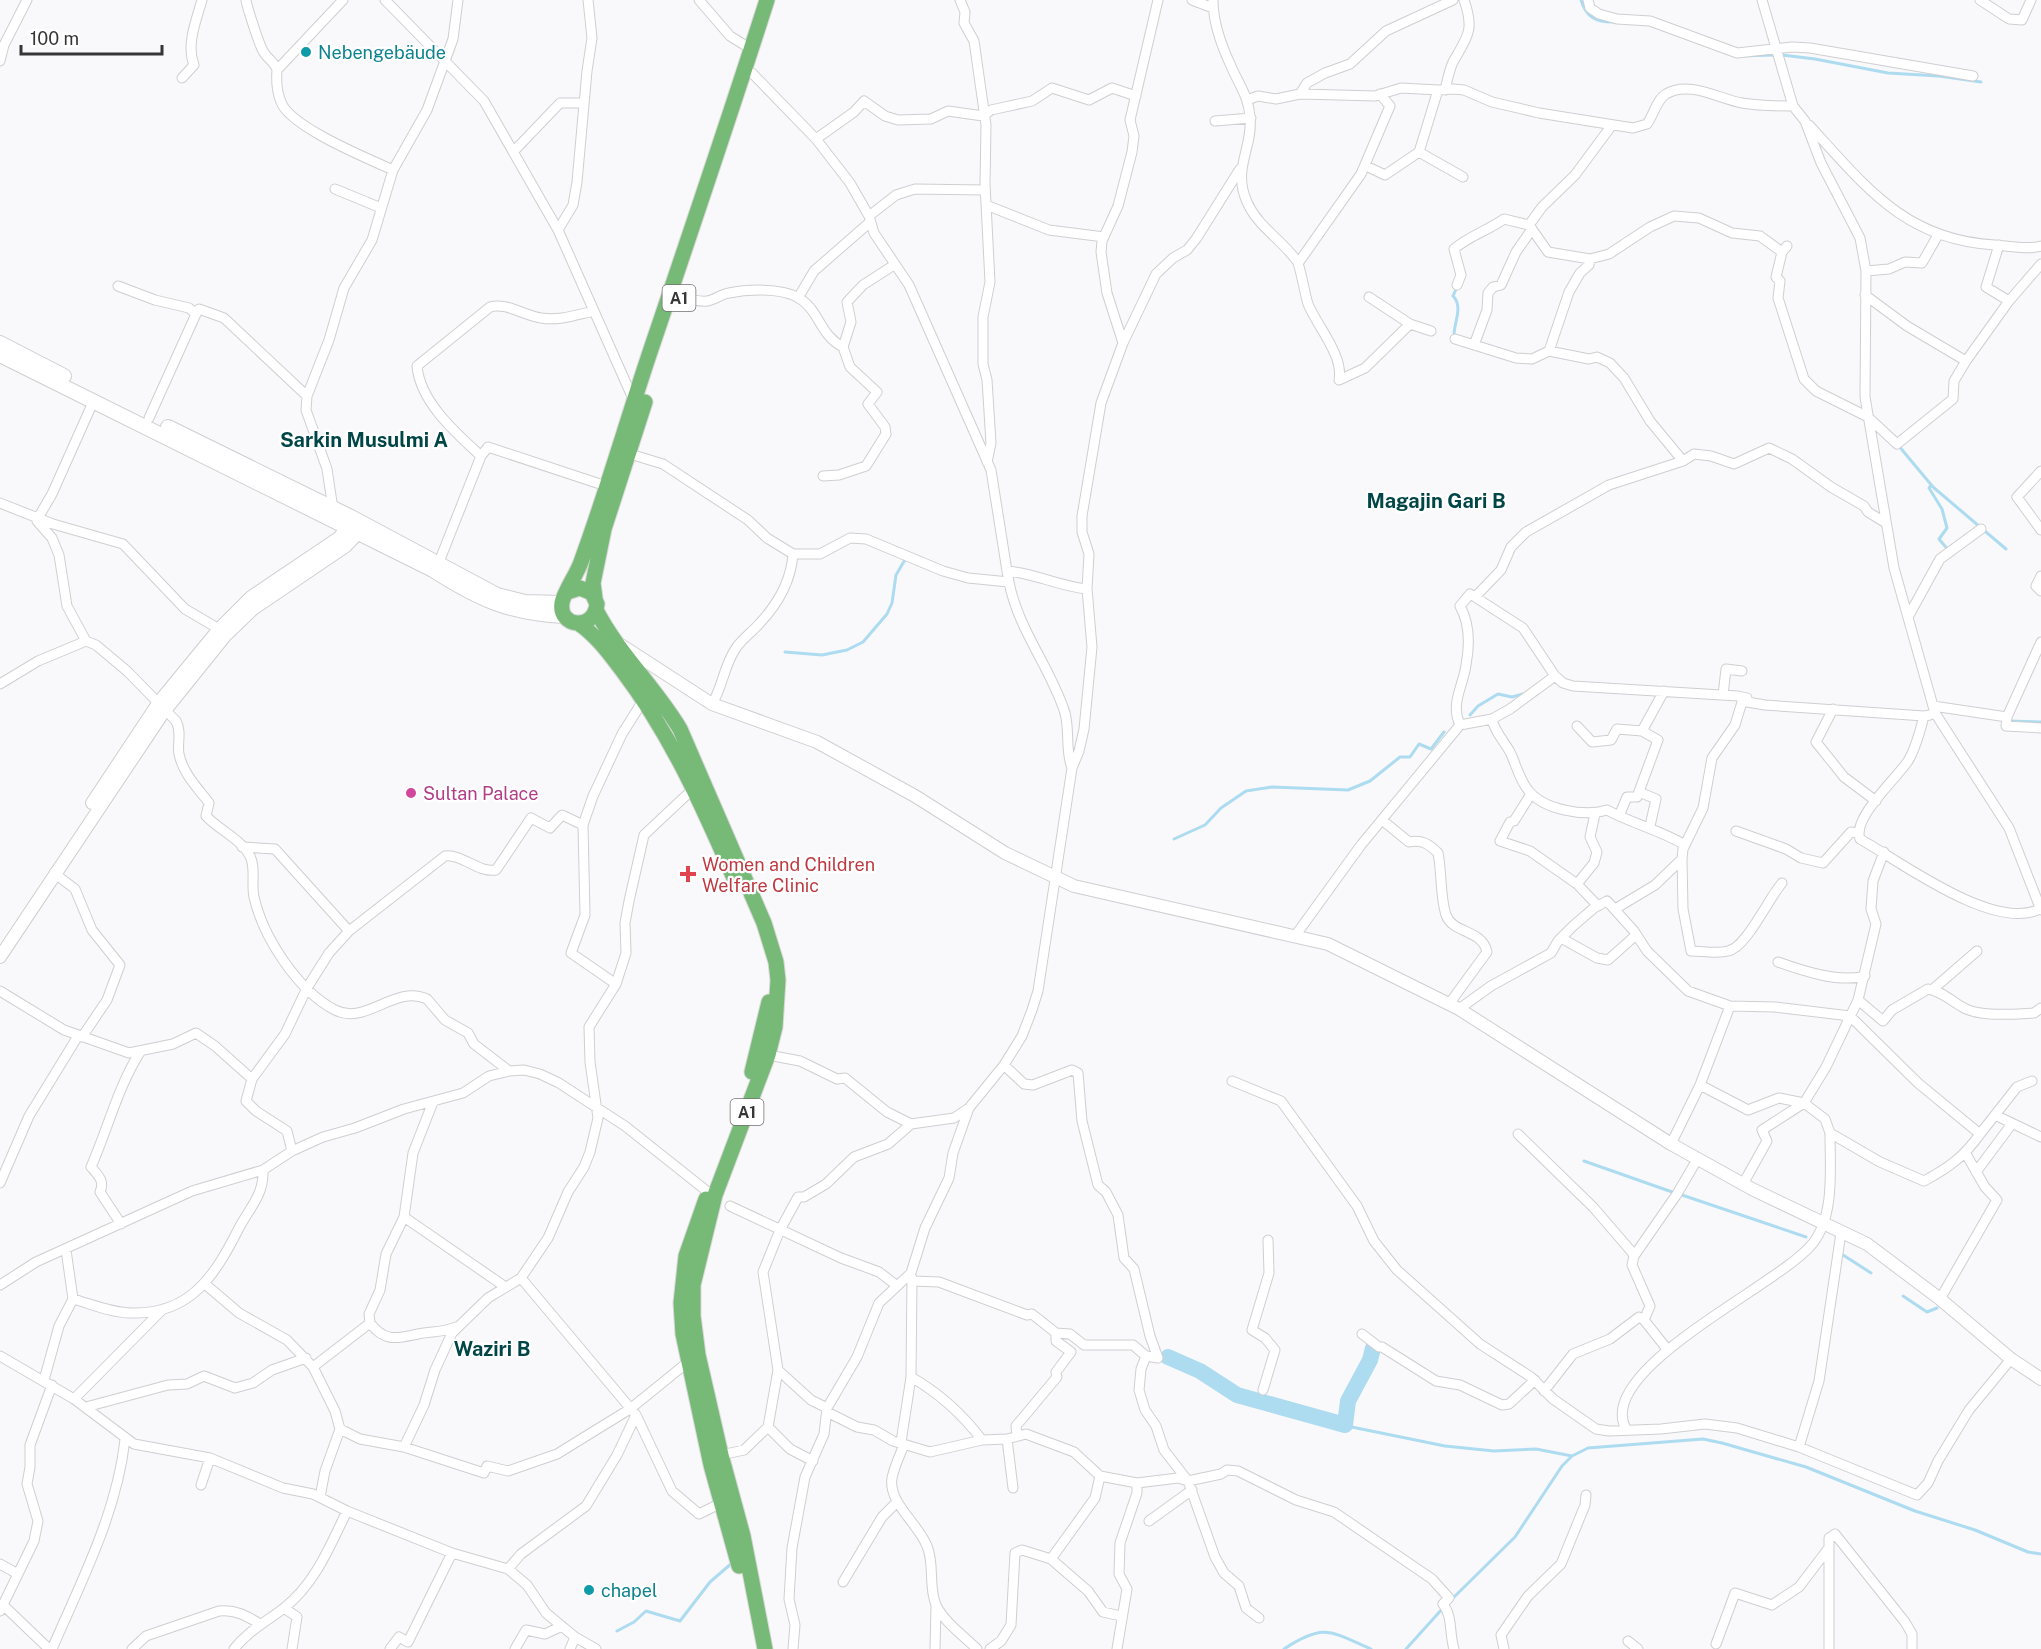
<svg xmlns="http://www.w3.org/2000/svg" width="2041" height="1649" font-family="'Public Sans',sans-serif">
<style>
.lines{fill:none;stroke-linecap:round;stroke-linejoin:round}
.stream{stroke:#addbf0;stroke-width:3}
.river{stroke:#addbf0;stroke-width:16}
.minor-casing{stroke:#cfcfd2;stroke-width:11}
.tertiary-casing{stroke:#cfcfd2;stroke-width:14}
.secondary-casing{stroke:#cfcfd2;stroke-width:16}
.trunk-casing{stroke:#d7d7d7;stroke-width:17}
.minor{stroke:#fff;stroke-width:9}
.tertiary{stroke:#fff;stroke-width:12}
.secondary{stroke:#fff;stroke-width:14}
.trunk{stroke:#77ba78;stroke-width:15}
.culture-dot{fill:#0f9aa8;stroke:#fff;stroke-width:2}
.hotel-dot{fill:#d1479c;stroke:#fff;stroke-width:2}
.health-dot{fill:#e0444e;stroke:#fff;stroke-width:2}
.labels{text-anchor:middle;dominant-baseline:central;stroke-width:4.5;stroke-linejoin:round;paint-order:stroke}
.shield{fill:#fff;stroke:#727273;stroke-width:1.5}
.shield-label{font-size:16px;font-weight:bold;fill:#363637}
.culture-label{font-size:18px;fill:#0d838f;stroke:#fff;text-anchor:start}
.hotel-label{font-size:18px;fill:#b23c85;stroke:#fff;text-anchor:start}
.health-label{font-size:18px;fill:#be3a42;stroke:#fff;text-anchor:start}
.neighbourhood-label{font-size:20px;font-weight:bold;fill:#014647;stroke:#fff}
</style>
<rect width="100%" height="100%" fill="#f9f9fc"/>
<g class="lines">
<!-- stream -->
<path class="stream" d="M1581 0C1586 17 1596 22 1613 22
M1782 55 1815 59 1888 73 1939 76 1981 82
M1737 56 1775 55
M1454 337C1453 324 1464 307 1453 296L1457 287
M1898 445 1933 487 2006 549
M1931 485 1929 488 1942 509 1947 528 1939 539 1949 551
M785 652 822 655 847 650 863 642 887 614 892 603 896 575 906 558
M1470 715 1478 706 1498 694 1512 697 1523 694
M2009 721 2041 722
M1174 839 1205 825 1221 808 1246 791 1272 787 1348 790 1370 781 1400 757H1410L1419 744 1431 749 1444 732
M1584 1161 1675 1193
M1679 1194 1806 1237
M1840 1253 1871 1273
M1903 1296 1927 1312 1937 1308
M1332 1423 1445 1446 1494 1451 1536 1449 1572 1456
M1452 1599 1515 1537 1562 1466 1572 1456 1588 1448 1703 1439 1722 1443 1806 1467 1915 1511 1975 1530 2028 1552 2041 1554
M617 1631 634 1622 646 1611 680 1621 710 1582 732 1563
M1284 1649C1324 1623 1330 1631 1371 1649
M1406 1649 1443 1608"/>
<!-- river -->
<path class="river" d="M1168 1357 1200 1371 1237 1395 1345 1425 1348 1401 1370 1360 1373 1348"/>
<!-- minor casing -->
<g class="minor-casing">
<path id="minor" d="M246 0C247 7 259 44 263 51 267 59 275 62 277 70L343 0
M385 0 484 101 558 230 634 401
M699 0 730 36 751 49
M960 0 965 12 964 23 974 41 986 125 985 184 990 282 983 317V364L987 380 991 443 987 462
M1192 0 1213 8
M1213 0C1213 21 1222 47 1231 66 1238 83 1249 97 1250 117 1253 149 1232 168 1247 202 1258 227 1281 239 1297 261 1300 265 1305 295 1308 304 1317 326 1344 356 1339 380L1365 368 1410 324
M1588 0 1590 8 1599 14 1617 19 1650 21 1737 53 1792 47 1810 48 1973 76
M1762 0 1793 106 1805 121 1821 163 1860 238 1866 271 1865 397 1894 568 1935 713 2009 828 2041 910
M1980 0 2009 19 2022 20 2031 0
M0 61 4 45 27 0
M277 70C276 82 277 92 281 102 290 127 369 159 393 170
M752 73 816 139 850 183 869 216 874 233 909 285 991 470 1007 571
M182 78 194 65C186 45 196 21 202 0
M1445 90C1447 81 1449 71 1453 62 1467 37 1475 31 1464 0
M1300 94 1307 83 1325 73 1350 64 1386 31 1453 0
M1247 100 1258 96 1276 99 1300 94 1375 96 1401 88 1438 90 1453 89 1464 90 1492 102 1539 113 1633 128 1647 124C1653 116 1657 99 1666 94 1689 80 1719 99 1742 103 1759 106 1775 106 1793 106
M1215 121 1251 118
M1809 125C1866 187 1905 240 1995 245 2010 246 2027 250 2041 246
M816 139 854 112 864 101 885 116 898 120 931 119 948 111 983 116 991 110 1032 101 1052 88 1089 100 1112 88 1136 96
M514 151 560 103H584
M1419 152 1463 177
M1366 166 1385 175 1419 152 1438 90
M335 189 381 208
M986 205 1049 230 1104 237
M869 216 896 195 915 189 985 190
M1529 225 1548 252 1590 259 1609 254 1650 227 1674 216 1699 218 1732 233 1760 236 1782 252
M558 230 573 205 577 182 587 71 592 38 588 0
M1999 245 1986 287 2009 301
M1787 246 1782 252 1776 277 1780 281 1778 298 1804 379 1816 391 1868 417 1897 444 1953 399 1954 381 1966 361 2009 301 2041 264
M1299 262 1361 174 1390 106 1380 94
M1866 271 1889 269 1905 262 1922 263 1938 235
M1457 285 1461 275 1454 249C1469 236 1487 231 1504 219L1529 225 1542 207 1575 175 1612 125
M118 286 155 300 189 308 196 314 149 418
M1865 295 1907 326 1966 361
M680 297C688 299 698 302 707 301 715 300 721 294 729 293 748 289 780 288 797 297 820 309 818 334 843 347
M1369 297 1410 324 1431 331
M798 298 814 271 869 223
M196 314 199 309 224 318 307 396
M1455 339 1516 358 1532 359 1549 351 1589 359 1597 357 1610 363 1624 378 1650 421 1683 461
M1123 343 1156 274 1173 258 1187 250 1196 239 1240 169
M1474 345 1487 310 1488 293 1493 287 1501 285 1516 252 1532 229
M1549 351 1569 292 1580 273 1589 265 1590 259
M630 454 663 464 748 520 767 538 793 554H820L850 538 866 539 943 571 968 578 1009 582 1007 571C1034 573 1058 586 1087 589
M481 456C456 433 420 402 417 366L490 307C506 302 525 316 541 318 559 321 576 315 594 311
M2041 471 2017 497 2041 530
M823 476 839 475 866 466 886 434 885 427 868 404 877 392 850 367 843 347 851 322 847 302 863 285 894 265
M0 503 53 524 123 544 185 609 219 629
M333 509 327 469 306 410 307 396 329 340 344 288 372 240 393 170 427 110 453 39 458 0
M38 518 37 521 52 538 59 555 67 606 86 641 96 645 127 671 176 721C182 732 177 743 179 754 183 774 198 788 209 803L206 816C219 830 241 839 250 856 256 868 251 884 254 897 263 937 298 991 335 1010 366 1026 395 984 427 999L445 1020 468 1033 474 1044 509 1071
M38 518 52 494 94 400
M439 562 481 456 488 447 609 487
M2041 576 2036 586 2041 591
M1009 582C1018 630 1051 668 1065 713 1070 732 1065 750 1072 768
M1475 597 1523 628 1555 676
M1908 617 1940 559 1981 529
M0 684 38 661 86 641
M1723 695 1726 669 1742 671
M712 704C723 686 724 665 736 648 742 639 752 632 759 624 778 604 791 582 793 554
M1933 706 2007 717 2006 726 2041 728
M1833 709 1816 742 1844 777 1876 801
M1930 715 1924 716C1920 731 1916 748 1908 761 1896 779 1852 818 1860 839 1901 862 1994 932 2040 909
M2007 717 2041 642
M1492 719 1460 725C1450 703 1463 687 1466 665 1470 644 1470 624 1460 606L1470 594 1475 597 1501 570 1511 547 1526 532 1609 485 1683 461 1694 454 1711 456 1734 464 1769 448 1792 459 1831 487 1864 506 1868 512 1886 523
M1577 726 1592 742 1611 740 1617 729 1642 731 1664 691
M1639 792 1656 799 1650 826
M1531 794 1514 821 1510 822 1500 841 1530 851 1577 884 1598 906
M1619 816 1627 797H1637L1658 740 1642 731
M1382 820 1409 842C1421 839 1429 844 1438 853 1442 873 1440 897 1446 915 1453 934 1482 929 1487 952L1449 1004
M1736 831 1786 849 1801 858 1823 863 1851 832 1858 833
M1685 845C1660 830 1633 824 1607 810 1585 817 1543 810 1528 790 1519 779 1516 764 1510 752 1504 741 1494 731 1492 719L1510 709 1555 676 1563 683 1573 686 1738 696 1747 698V702L1765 705 1924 716
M242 847 275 849 349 931
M1682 859 1683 909 1691 951C1702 951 1717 954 1728 951 1746 948 1768 899 1782 883
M54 873 75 889 92 930 120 965 107 1000 82 1037
M1577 884 1594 863 1597 852 1590 837 1595 814
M1615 909 1655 885 1682 859 1683 849 1703 808 1712 758 1735 725 1742 702H1747
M1295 936 1361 845 1460 725
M1561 938 1597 958 1608 960 1636 935
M1778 962C1803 971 1839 983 1865 976
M616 984 571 953 585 915 583 825 593 796 622 734 644 699
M1932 990 1977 951
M0 991 64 1030 129 1053 173 1044 196 1033 215 1046 252 1079
M1858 1000 1883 1021 1892 1010 1928 989C1944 992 1952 1002 1966 1009 1984 1017 2014 1014 2034 1013L2041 1008
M1459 1009 1491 986 1551 953 1558 941 1573 926 1594 908 1607 901 1634 931 1647 951 1688 991 1730 1006 1775 1007 1850 1016 1918 1083 1980 1134 2017 1087 2032 1081
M768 1055 800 1061 837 1079 845 1078 887 1112 911 1124
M1232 1081 1281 1101 1357 1206 1374 1241 1397 1270 1480 1344 1531 1377 1553 1399 1596 1429 1609 1431 1661 1429 1705 1424 1737 1428 1799 1447
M1700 1085 1748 1110 1779 1098 1804 1103 1825 1119 1830 1133
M433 1102 413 1153 404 1217 386 1254 380 1290 369 1314 370 1323C385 1343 398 1338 418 1334 432 1331 441 1333 456 1327
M1995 1115 2041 1137
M1518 1134 1593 1207 1631 1251 1634 1256 1632 1265 1650 1306 1644 1320 1667 1349
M1671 1144 1700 1085 1730 1006
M292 1151 287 1131 256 1111 246 1101 252 1079 285 1034 307 988 329 953 349 931 445 856C463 854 478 873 496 870L531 818 550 828 562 815 583 825
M1976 1172 2011 1125
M0 1183 29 1116 78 1036
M1743 1184 1767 1141 1762 1130 1804 1103 1826 1067 1858 1000 1876 924 1871 909 1873 881 1884 852
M730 1206 841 1258 879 1272 896 1285
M404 1217 504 1286
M121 1224 100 1192C105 1181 98 1175 91 1167 108 1128 118 1087 140 1052
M1841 1233 1819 1381 1799 1447 1917 1495 1928 1483 1938 1461 1969 1410 2011 1359
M1634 1256 1677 1194 1698 1158
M912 1278 911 1377 901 1442 903 1447C899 1457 894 1468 892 1478 888 1503 918 1523 927 1546 935 1565 928 1586 936 1605 943 1621 965 1637 977 1649
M913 1281 939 1282 1027 1315 1032 1314 1056 1333 1070 1334 1084 1345H1133L1146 1356 1158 1358 1150 1336 1134 1269 1124 1258 1118 1215 1106 1192 1098 1185 1082 1121 1078 1073 1072 1070 1033 1085 1024 1084 1004 1065
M205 1284 239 1313 287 1340 313 1367 335 1411 340 1429 325 1471 320 1497
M0 1285 36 1262 192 1191 263 1170 292 1151 323 1137 355 1128 404 1109 463 1093 489 1076 509 1071 524 1070 540 1074 559 1083 625 1126 708 1192
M73 1299C91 1304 112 1313 131 1313 191 1315 215 1275 239 1228 250 1207 264 1195 263 1170
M1940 1299 1997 1200 1985 1187 1966 1154
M1362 1334 1379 1347H1382L1436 1381 1460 1385 1502 1405 1509 1404 1535 1380
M0 1356 74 1399 134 1444 210 1458 283 1488 313 1494 347 1511
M1146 1356 1141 1369 1139 1390 1145 1410 1156 1426 1164 1450 1188 1481 1215 1557 1224 1573 1239 1586 1246 1608 1259 1618
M313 1367 370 1323
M778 1370 811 1400 827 1408
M911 1377C939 1393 963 1415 982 1440
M44 1380 59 1326 73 1299 66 1250
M1263 1390 1275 1350 1265 1338 1252 1330 1269 1273 1268 1240
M1544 1391 1573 1354 1610 1339 1639 1317 1644 1320
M74 1399 163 1309
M86 1407 168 1385 187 1384 204 1376 235 1388 253 1383 272 1370 306 1358
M827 1412 857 1427 874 1430 893 1441 930 1452 982 1440 1007 1439 1026 1434 1074 1452 1100 1476 1137 1483 1178 1478 1188 1481 1221 1474 1227 1470 1238 1471 1296 1500 1334 1512 1432 1579 1449 1598 1443 1604C1453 1617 1449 1633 1454 1649
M636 1415 672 1491 699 1514 723 1502
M768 1427 790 1449 813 1461
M340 1429 360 1439 404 1447 484 1473 487 1466 508 1471 557 1454 630 1409 688 1362
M1626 1429C1593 1369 1782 1284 1813 1243 1835 1215 1830 1167 1830 1133L1880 1162 1924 1181C1948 1168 1964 1157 1980 1134
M1017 1436 1016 1426 1057 1377 1056 1372 1071 1352 1056 1341V1333
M1007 1439 1013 1488
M404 1447 424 1405 435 1370 452 1333 488 1298 521 1278 548 1238 568 1192 584 1167 590 1152 598 1118 590 1062 589 1027 616 984 626 953 625 923 629 901 644 835 694 788
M721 1455 744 1450 768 1427 778 1370 763 1272 780 1230 798 1197H804L826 1184 854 1157 888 1144 911 1124 954 1118 969 1108
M201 1485 210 1458
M1149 1521 1192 1490
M1051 1559 1088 1591 1103 1612 1121 1616
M0 1564 18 1574
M508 1569 521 1554 586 1506 617 1455 636 1415 521 1278
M843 1582 882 1517 896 1503
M3 1605 49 1649
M284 1608 297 1617 292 1649
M0 1611 34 1541 38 1521 27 1484 30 1467V1445L52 1385
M1628 1641 1638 1649
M1716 1644 1735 1593 1772 1605 1799 1587 1828 1549
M52 1649C81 1582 117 1513 125 1439
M132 1649 146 1636 219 1611C235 1609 247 1616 260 1624
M234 1649C248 1631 266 1622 284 1608 315 1584 330 1546 347 1511L452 1553 508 1569 527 1585 546 1613 575 1637 596 1649
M390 1649 399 1637 408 1642 452 1553
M515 1649 526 1630 545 1634 562 1626
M570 1649 575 1637
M793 1649 795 1625 789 1599 792 1548 805 1477 824 1434 827 1408 857 1357 879 1303 911 1273 925 1228 949 1178 953 1153 969 1108 1004 1065 1022 1036 1032 1010 1038 991 1072 768 1079 751 1084 729 1092 647 1087 589 1089 554 1082 532V516L1101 403 1123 343 1107 293 1101 252 1102 241 1118 206 1132 152 1134 136 1130 120 1158 0
M935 1649 936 1606
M990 1649 1001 1641 1011 1625 1015 1553 1022 1550 1051 1559 1095 1498 1100 1476
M1117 1649 1127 1589 1119 1574 1120 1543 1137 1493V1483
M1504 1649 1501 1635 1528 1596 1561 1564 1585 1505 1586 1495
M1829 1649V1538L1835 1534 1905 1622 1912 1634V1649"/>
</g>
<!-- tertiary casing -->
<g class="tertiary-casing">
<path id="tertiary" d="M621 645 712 704 817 742 915 796 1005 853 1074 886 1328 944 1459 1009 1671 1144 1752 1189 1867 1244 1940 1299 2011 1359 2041 1379
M92 803 159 702 219 629 251 597 340 537 350 521
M0 957 163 713 225 636 253 609 346 546 363 528"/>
</g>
<!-- secondary casing -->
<g class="secondary-casing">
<path id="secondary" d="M0 343 64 376
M0 355 433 570C480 600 509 613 565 616
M168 427 351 517 497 595 525 602 562 603"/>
</g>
<!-- trunk casing -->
<g class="trunk-casing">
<path id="trunk" d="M568 592 580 588 592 593 597 604C594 632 558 627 562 603 563 594 577 574 581 562 606 494 626 424 649 355 689 237 729 119 767 0
M595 598 593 583 604 529 645 402
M596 610C618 653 655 687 680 729L764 923 776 962 778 980 775 1027 768 1055 715 1195 693 1285V1316L698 1355 721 1455 743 1536 765 1649
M578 623C596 635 609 653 622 670 672 736 704 809 737 885
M752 1072 769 1002
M706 1199 686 1256 681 1303 683 1334 711 1465 739 1566"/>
</g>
<!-- minor -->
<use href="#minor" class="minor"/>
<!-- tertiary -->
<use href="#tertiary" class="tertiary"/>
<!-- secondary -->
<use href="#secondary" class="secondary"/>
<!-- trunk -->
<use href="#trunk" class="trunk"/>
</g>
<!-- markers -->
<g class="culture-dot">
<circle cx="306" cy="52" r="6"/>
<circle cx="589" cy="1590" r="6"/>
</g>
<circle class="hotel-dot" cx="411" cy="793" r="6"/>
<path class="health-dot" d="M685 865h6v6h6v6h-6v6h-6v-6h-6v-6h6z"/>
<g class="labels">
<!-- shield labels -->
<g class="shield">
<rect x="662.5" y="285" width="33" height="26" rx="4.5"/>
<rect x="730.5" y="1099" width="33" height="26" rx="4.5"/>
</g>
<g class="shield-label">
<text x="679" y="298">A1</text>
<text x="747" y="1112">A1</text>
</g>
<!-- culture labels -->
<g class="culture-label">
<text x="318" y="52">Nebengebäude</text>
<text x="601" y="1590">chapel</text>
</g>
<!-- hotel labels -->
<g class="hotel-label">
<text x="423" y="793">Sultan Palace</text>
</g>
<!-- health labels -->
<g class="health-label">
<text x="702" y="864">Women and Children<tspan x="702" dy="21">Welfare Clinic</tspan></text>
</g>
<!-- neighbourhood labels -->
<g class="neighbourhood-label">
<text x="364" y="440">Sarkin Musulmi A</text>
<text x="1436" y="501">Magajin Gari B</text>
<text x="492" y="1349">Waziri B</text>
</g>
</g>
<!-- scale -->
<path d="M21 45v9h141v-9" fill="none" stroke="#363637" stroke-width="3"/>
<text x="30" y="45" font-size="18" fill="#363637" stroke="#ffffff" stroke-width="4.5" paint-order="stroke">100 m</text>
</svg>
